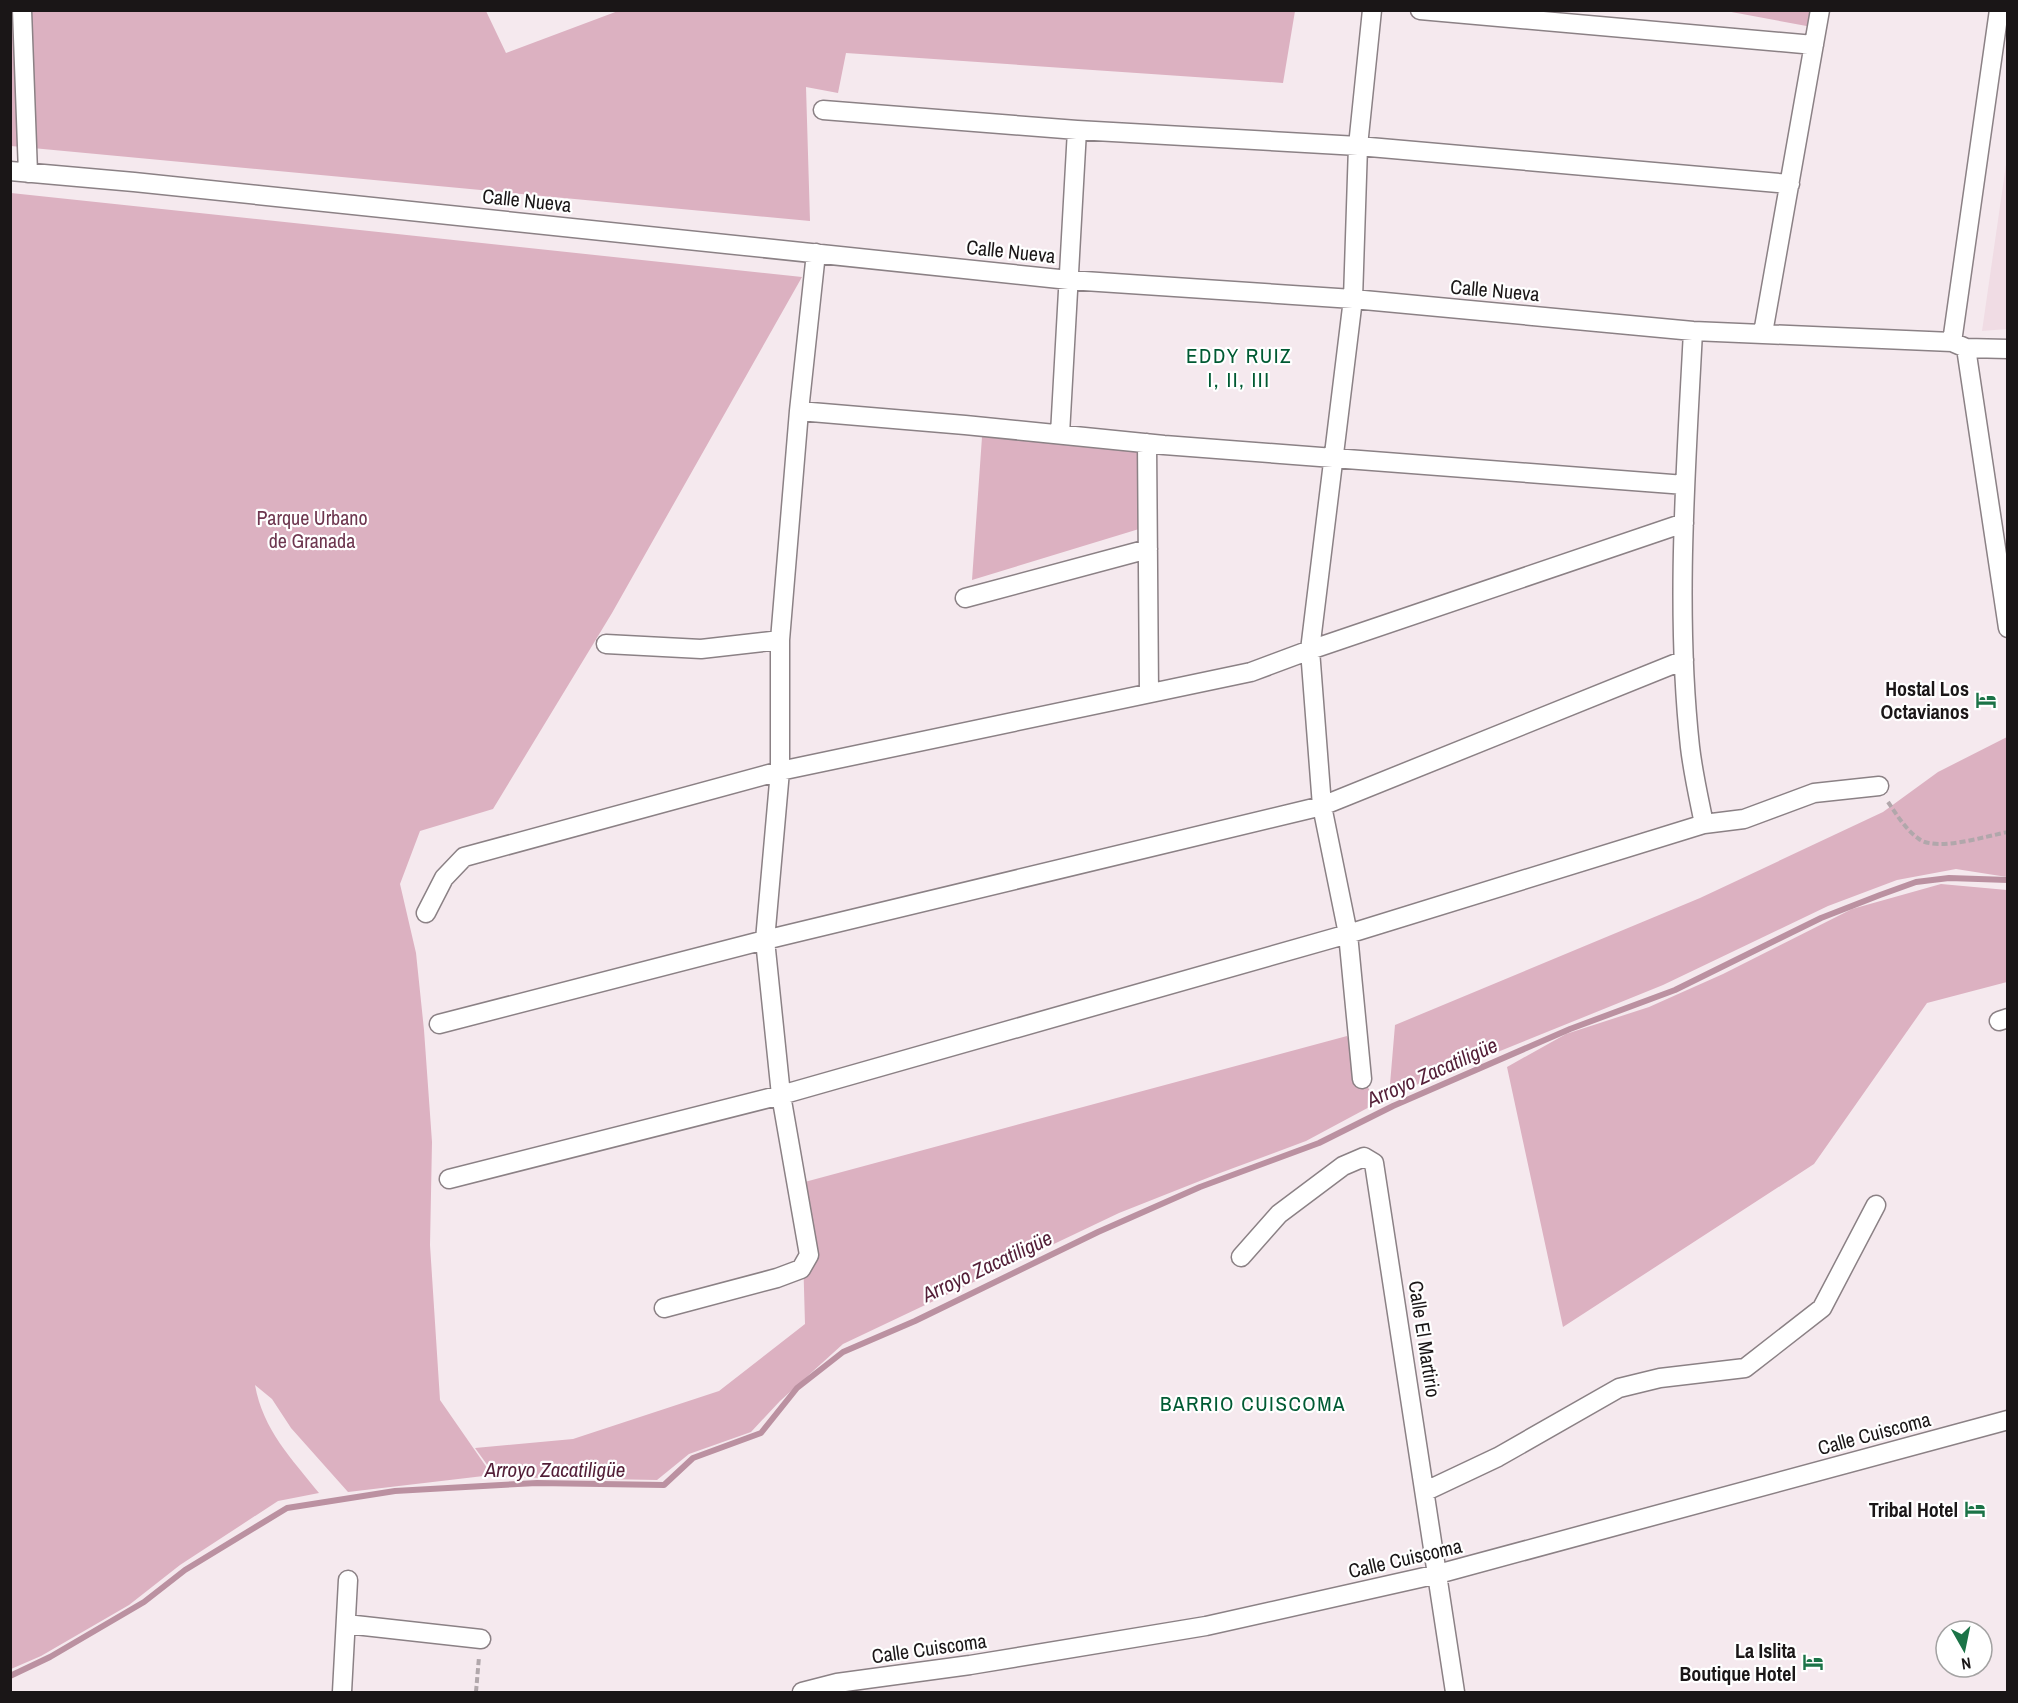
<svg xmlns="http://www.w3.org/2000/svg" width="2018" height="1703" font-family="'Archivo Narrow',sans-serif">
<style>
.built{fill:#f0dce4}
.green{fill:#dcb1c1}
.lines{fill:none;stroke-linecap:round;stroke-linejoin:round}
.stream{stroke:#bb91a1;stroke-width:6}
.minor-casing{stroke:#8b8185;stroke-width:21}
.path{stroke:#b1a7ab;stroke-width:4;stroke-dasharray:6 3;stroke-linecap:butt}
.minor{stroke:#fff;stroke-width:18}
.labels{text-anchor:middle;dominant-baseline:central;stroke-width:4.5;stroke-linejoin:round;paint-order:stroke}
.street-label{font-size:20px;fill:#1a1617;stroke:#fff}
.park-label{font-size:20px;fill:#6d364f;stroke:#fff}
.poi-label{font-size:20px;font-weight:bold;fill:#1a1617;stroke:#fff;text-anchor:end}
.neighbourhood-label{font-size:21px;letter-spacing:1.5px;fill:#005a33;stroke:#fff}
.water-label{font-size:21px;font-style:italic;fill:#531e37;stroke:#fff}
</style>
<rect width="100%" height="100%" fill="#f5e9ee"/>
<!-- built -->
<path class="built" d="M2007 158V329L1982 331Z"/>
<!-- green -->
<path class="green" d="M10 11H486L506 53 618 11H1295L1283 83 846 53 838 93 806 87 810 221 11 146Z
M1726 11H1814L1812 27Z
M11 193 802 277 612 613 493 809 420 831 400 884 416 953 424 1030 432 1142 430 1245 440 1400 492 1475 348 1492 291 1428 272 1399 255 1385C263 1430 292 1459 319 1493L278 1501 180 1565 129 1605 41 1656 11 1669Z
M982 437 1138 451 1139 529 972 580Z
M2007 737V877L1956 869 1897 880 1828 906 1663 985 1389 1096 1395 1025 1700 898 1883 812 1938 772Z
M1941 884 2007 890V982L1927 1003 1814 1164 1563 1327 1507 1067 1566 1034 1649 1007 1723 974 1852 909Z
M1347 1036 1375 1104 1306 1141 1220 1173 1119 1213 843 1344 780 1401 751 1432 689 1454 657 1480 496 1477 475 1448 573 1439 719 1391 805 1324 801 1183Z"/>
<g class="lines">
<!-- stream -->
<path class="stream" d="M10 1676 50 1657 144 1602 185 1570 287 1508 395 1491 483 1486 537 1483 664 1485 693 1458 761 1433 797 1388 843 1352 915 1321 1098 1232 1200 1187 1319 1143 1393 1106 1570 1029 1675 990 1821 918 1880 895 1916 882 1949 878 2008 880"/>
<!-- minor casing -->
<g class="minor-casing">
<path id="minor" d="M22 10 28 173
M1420 10 1814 45
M823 110 1077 130 1358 146 1790 184
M10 171 134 182 1069 280 1353 299 1693 331 1952 342 1966 348 2008 349
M1693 331C1686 469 1675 610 1690 747 1693 773 1699 799 1704 824
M1763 333 1820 10
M1952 342 1999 10
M1966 348 2008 628
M799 411 965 425 1164 445 1685 485
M1060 434 1077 130
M1147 443 1149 693
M965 598 1148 549
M606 644 701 649 780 640
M426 913 444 878 464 857 780 771 1251 672 1310 650 1684 523
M1999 1021 2008 1018
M439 1024 765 940 1322 806 1684 660
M1362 1079 1348 934 1322 806 1310 650 1353 299 1358 146 1372 10
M449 1179 781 1095 1348 934 1704 824 1744 819 1814 793 1879 786
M1241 1257 1279 1214 1343 1166 1364 1157 1374 1163 1455 1692
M664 1308 777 1278 801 1269 809 1255 781 1095 765 940 780 771V640L799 411 816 253
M1426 1491 1498 1457 1619 1388 1660 1378 1745 1368 1822 1308 1876 1205
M346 1624 481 1639
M342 1692 348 1580
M802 1692 837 1683 970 1665 1206 1626 1438 1574 2008 1420"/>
</g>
<!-- path -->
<path class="path" d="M1888 802C1897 815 1906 830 1919 839 1937 852 1986 836 2008 832
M476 1692 479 1657"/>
<!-- minor -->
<use href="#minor" class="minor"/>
</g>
<!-- icons -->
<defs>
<g id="hotel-bare" transform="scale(1.62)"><path d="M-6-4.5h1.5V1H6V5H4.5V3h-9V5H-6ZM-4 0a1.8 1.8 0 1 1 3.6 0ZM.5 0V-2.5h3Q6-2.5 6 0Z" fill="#1b7347" stroke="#fff" stroke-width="2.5" paint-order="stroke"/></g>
</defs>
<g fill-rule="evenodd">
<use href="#hotel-bare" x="1986" y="700"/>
<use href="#hotel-bare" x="1975" y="1509"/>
<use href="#hotel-bare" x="1813" y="1662"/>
</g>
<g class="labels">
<!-- street labels -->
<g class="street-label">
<text transform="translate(527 200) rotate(6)">Calle Nueva</text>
<text transform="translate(1011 251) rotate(6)">Calle Nueva</text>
<text transform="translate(1495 290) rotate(5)">Calle Nueva</text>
<text transform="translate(1425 1339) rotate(81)">Calle El Martirio</text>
<text transform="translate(1874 1433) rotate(-15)">Calle Cuiscoma</text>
<text transform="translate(1405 1558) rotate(-13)">Calle Cuiscoma</text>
<text transform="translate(929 1648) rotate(-8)">Calle Cuiscoma</text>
</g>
<!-- park labels -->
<g class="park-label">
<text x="312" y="517">Parque Urbano<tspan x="312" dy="23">de Granada</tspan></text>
</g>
<!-- poi labels -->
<g class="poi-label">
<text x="1969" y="688">Hostal Los<tspan x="1969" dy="23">Octavianos</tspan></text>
<text x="1958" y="1509">Tribal Hotel</text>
<text x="1796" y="1650">La Islita<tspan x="1796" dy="23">Boutique Hotel</tspan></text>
</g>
<!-- neighbourhood labels -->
<g class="neighbourhood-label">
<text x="1239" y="355">EDDY RUIZ<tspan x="1239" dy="24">I, II, III</tspan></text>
<text x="1253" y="1403">BARRIO CUISCOMA</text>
</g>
<!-- water labels -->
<g class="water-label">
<text transform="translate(1432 1072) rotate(-24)">Arroyo Zacatiligüe</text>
<text transform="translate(987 1266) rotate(-25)">Arroyo Zacatiligüe</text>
<text x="555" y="1469">Arroyo Zacatiligüe</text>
</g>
</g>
<!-- border -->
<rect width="2018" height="1703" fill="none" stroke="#1a1617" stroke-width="24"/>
<!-- north arrow -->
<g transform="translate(1964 1649) rotate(171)"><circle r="28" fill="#ffffff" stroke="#a3a2a2" stroke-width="1.5"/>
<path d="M0-4.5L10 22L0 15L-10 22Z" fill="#1b7347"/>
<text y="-9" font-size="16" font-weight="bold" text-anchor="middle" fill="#1a1617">N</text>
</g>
</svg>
